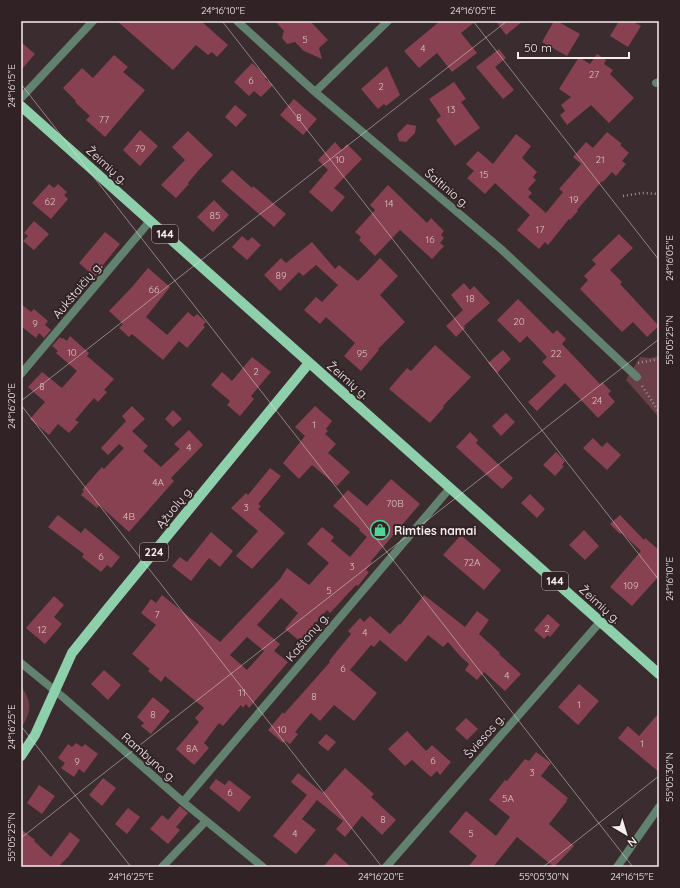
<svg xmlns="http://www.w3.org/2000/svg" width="680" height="888" font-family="Quicksand,sans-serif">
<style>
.green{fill:#6a3f47}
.building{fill:#884150;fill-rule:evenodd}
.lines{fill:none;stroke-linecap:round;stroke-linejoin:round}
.path{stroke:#9c9091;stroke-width:2.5;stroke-dasharray:1 3;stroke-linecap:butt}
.street{stroke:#62816f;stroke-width:8}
.primary{stroke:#8fd0ac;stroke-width:10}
.ticks{fill:none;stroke:#f7edee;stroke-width:1;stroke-opacity:0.45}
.labels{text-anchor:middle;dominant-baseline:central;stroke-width:4;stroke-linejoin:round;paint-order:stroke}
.number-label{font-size:10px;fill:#dbc2c6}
.shield{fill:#312325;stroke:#bcb0b2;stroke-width:1}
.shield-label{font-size:11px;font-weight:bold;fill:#f7edee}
.street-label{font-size:12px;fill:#f7edee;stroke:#312325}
.poi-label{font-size:12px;font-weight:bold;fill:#f7edee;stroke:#312325;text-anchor:start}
.neatline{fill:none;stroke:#f7edee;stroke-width:1.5}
.ticks-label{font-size:10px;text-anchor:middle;fill:#f7edee}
</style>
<rect width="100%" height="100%" fill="#3b2d2f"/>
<!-- green -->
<path class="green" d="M659 356V420L657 415 626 380 640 357 650 358Z
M21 687C33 701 31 714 21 728Z"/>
<!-- building -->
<path class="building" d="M117 21H201L228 45 217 57 212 52 208 55 196 45 173 70Z
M275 21H310L328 40 319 48 322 59 304 51 295 42 287 44 282 38 284 31Z
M440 21H476L461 33 477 53 452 72 437 53 419 68 404 51Z
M496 21H523L506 35Z
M554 21H557L580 34 567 56 542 42Z
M619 21H632L641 26 628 47 610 36Z
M21 42 35 54 21 70Z
M499 49 506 58 495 67 514 90 503 99 476 67Z
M597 54 606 60 604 64 613 70 610 74 634 98 609 123 591 105 567 125 560 115 565 111 561 105 571 97 559 89 579 57 590 64Z
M114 55 128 67 123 72 145 90 105 137 86 120 90 116 75 102 76 101 63 88 82 68 93 78Z
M252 63 267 77 265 79 273 85 261 97 254 91 249 96 234 82Z
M387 66 400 95 386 106 384 104 378 109 361 89Z
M454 82 466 99 461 102 480 128 455 146 436 120 441 116 429 99Z
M294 99 317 119 303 135 280 115Z
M235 105 247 115 236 127 225 117Z
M407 124 416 126 415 133 406 142 399 141 397 134Z
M140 130 158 146 140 166 123 150Z
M188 131 213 155 198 171 188 183 189 184 176 198 161 185 185 160 172 147Z
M607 132 622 144 620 145 629 153 622 161 626 164 616 176 612 172 603 182 602 181 577 210 578 211 570 220 569 219 548 245 545 242 539 249 517 230 530 215 495 183 485 194 467 178 474 171 466 164 478 151 493 164 516 134 531 146 522 158 537 172 533 177 536 180 528 189 532 193 528 197 546 213 563 192 559 189 581 164 573 157 586 142 593 148Z
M335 142 342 150 347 144 362 159 334 188 345 197 332 212 309 192 328 170 318 160Z
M232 170 252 188 253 186 286 214 274 227 221 181Z
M49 184 54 188 58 184 67 192 64 195 68 199 51 219 32 203Z
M388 185 427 223 431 218 444 231 441 235 444 238 440 243 444 246 432 259 400 230 375 256 359 240 361 237 355 232 375 210 370 205Z
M214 200 229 215 213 232 197 217Z
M34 221 49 234 34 250 23 241 28 236 24 233Z
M105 232 120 244 103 265 105 266 95 277 79 263Z
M619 234 633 248 610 270 622 282 620 284 659 326 647 337 633 322 622 332 580 289 588 280 584 276 596 264 592 260Z
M242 236 248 241 252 237 261 245 247 260 232 247Z
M312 242 335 269 339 265 358 281 380 258 398 276 380 295 405 322 378 349 379 350 361 371 344 356 355 343 326 317 320 324 304 310 316 297 322 302 338 285 316 265 303 276 299 272 280 291 264 275 281 258 286 263Z
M148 268 170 287 146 317 167 335 188 312 194 317 197 314 206 322 203 325 205 327 187 348 179 341 163 360 132 334 129 337 119 328 123 324 109 311 132 287Z
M464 283 470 290 474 286 490 303 464 326 465 328 456 337 446 326 463 310 451 295Z
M518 299 553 334 557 330 566 339 562 344 600 384 602 382 611 391 608 394 615 402 598 418 565 383 537 411 528 402 556 376 542 362 547 357 527 336 520 343 497 320Z
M21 304 31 312 34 309 48 321 45 325 51 330 44 338 39 333 36 338 21 326Z
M70 336 89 353 87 356 114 379 104 390 107 392 98 402 94 398 75 420 79 422 69 433 58 424 49 435 30 419 45 402 28 387 42 372 62 388 77 371 56 353 58 351 52 346 60 337 62 339 63 338 67 341Z
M435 345 471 377 443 406 444 407 430 423 389 389 407 368 411 371Z
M503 350 511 359 497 373 488 363Z
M252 357 271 372 251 396 254 399 240 416 227 405 230 401 211 385 222 372 232 381Z
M132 406 145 419 132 431 148 446 143 451 161 467 180 449 174 444 189 430 203 445 171 478 174 481 129 532 99 505 97 508 81 495 84 491 82 490 102 467 104 469 124 448 119 444 108 455 101 448 126 421 122 416Z
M315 406 332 421 326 429 328 431 325 434 336 444 328 453 350 472 337 486 312 465 299 479 283 463 305 436 295 427Z
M173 410 182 419 173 427 165 419Z
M506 413 515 422 501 436 492 426Z
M470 432 478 440 476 443 513 478 502 489 456 447Z
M593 438 602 447 607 442 621 455 607 470 583 448Z
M556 452 565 461 562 465 564 466 555 476 543 465Z
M270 468 281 476 258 504 261 506 258 509 285 533 252 569 236 556 258 531 231 508 246 493 248 495Z
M391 479 420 504 371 561 372 562 366 570 369 572 358 586 356 585 330 613 327 610 311 628 313 630 302 643 285 629 298 613 281 598 257 625 280 644 274 651 288 662 249 708 246 704 243 708 241 705 223 726 219 723 204 743 209 748 194 765 176 749 199 722 195 718 204 708 165 676 161 682 148 671 150 669 132 654 156 625 141 613 151 599 156 603 162 595 220 642 280 579 287 568 309 585 329 563 307 544 322 527 334 537 331 541 350 557 367 537 359 530 360 529 333 506 348 490 367 506ZM247 637 264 651 247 670 230 655Z
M530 494 545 509 537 518 521 503Z
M58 515 81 533 85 528 120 557 111 568 107 565 101 572 82 557 84 554 48 527Z
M620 515 644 540 645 538 659 550V576L632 606 610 587 641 551 622 533 620 534 610 524Z
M584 530 599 546 585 560 569 545Z
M211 532 233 551 220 567 209 558 191 581 172 566 180 557 187 562Z
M461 535 501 570 484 590 443 555Z
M424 595 465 627 477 611 489 620 479 634 500 653 499 654 521 674 505 691 484 672 477 680 465 670 469 664 461 657 448 642 443 647 428 635 406 662 380 640 374 647 371 645 350 670 377 693 354 721 334 705 320 721 311 713 295 732 298 734 290 744 285 741 283 743 268 730 283 712 284 714 330 662 329 661 351 634 348 631 360 618 364 622 370 616 390 634 399 624 400 625Z
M54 596 64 605 54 617 62 624 45 644 26 628Z
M548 614 560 625 550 637 548 635 544 639 534 630Z
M104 670 121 685 108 700 91 684Z
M579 684 599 701 578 725 558 707Z
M153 697 170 711 151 734 141 726 144 723 137 717Z
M659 713V772L618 738 628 726 639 736Z
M466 718 478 729 467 740 455 729Z
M407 731 426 751 432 745 451 762 440 775 437 771 431 777 412 760 405 766 388 749Z
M326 734 336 742 328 751 318 743Z
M76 743 82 747 85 744 98 754 84 773 79 769 74 777 61 768 65 763 58 758 68 744 72 747Z
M536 752 551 763 541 776 568 798 566 800 567 801 549 824 574 846 554 867 517 837 493 867H468L477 856 449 832 466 811 496 836 510 817 489 800 505 780 507 781 525 759 529 761Z
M345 768 374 794 371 797 396 820 382 835 362 816 345 837 336 829 343 821 317 800 302 819 316 830 296 854 273 836 307 795 291 782 298 773 323 793Z
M103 778 116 788 102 806 89 795Z
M216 779 225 785 229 780 251 797 239 812 209 788Z
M39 785 55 796 42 814 27 803Z
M180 806 188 813 176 827 180 830 168 844 150 829 162 815 168 820Z
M128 808 140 817 127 834 115 824Z
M21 829 35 840 34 841 51 857 70 832 80 840 68 857 60 865 62 867H21Z
M335 853 351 867H323Z"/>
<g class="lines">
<!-- path -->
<path class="path" d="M623 196 642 193 659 194
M638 363 659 359
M642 386 659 412"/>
<!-- street -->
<path class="street" d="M237 21 315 92 501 249 637 377
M656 83 659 82
M315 92 388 21
M21 98 93 21
M21 374 150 221
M21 663 64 698 183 802 263 867
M183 802 450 488
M162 867 206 821
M386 867 600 622
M617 867 659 807"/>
<!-- primary -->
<path class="primary" d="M21 106 659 674
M21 756 35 735 72 653 109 607 309 363"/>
</g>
<!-- ticks -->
<path class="ticks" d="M222 21 659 580M473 21 659 260M21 84 633 867M21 401 507 21M21 405 382 867M21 726 131 867M21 838 659 339M543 867 659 776"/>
<!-- icons -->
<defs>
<g id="shop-ring" transform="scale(1)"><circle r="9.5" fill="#312325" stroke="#52d397" stroke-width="1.5"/><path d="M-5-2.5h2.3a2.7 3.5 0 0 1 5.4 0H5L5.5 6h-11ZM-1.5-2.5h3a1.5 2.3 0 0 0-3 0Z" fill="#52d397"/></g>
</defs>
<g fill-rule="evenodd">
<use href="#shop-ring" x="380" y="530"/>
</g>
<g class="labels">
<!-- number labels -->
<g class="number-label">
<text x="305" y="39">5</text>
<text x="423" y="48">4</text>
<text x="594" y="74">27</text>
<text x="251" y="80">6</text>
<text x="381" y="86">2</text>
<text x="451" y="109">13</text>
<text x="299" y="117">8</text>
<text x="104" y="119">77</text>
<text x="140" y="148">79</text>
<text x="340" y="159">10</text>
<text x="600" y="159">21</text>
<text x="484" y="174">15</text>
<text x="574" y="199">19</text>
<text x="50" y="201">62</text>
<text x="389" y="203">14</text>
<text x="215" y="215">85</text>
<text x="540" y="229">17</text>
<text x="430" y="239">16</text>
<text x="281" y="275">89</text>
<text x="154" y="289">66</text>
<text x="470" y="298">18</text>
<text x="519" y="321">20</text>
<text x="35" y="323">9</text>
<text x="72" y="352">10</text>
<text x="362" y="353">95</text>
<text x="556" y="353">22</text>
<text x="256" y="371">2</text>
<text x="42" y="386">8</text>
<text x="597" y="400">24</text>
<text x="314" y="424">1</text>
<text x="189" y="447">4</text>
<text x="158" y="482">4A</text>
<text x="395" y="503">70B</text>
<text x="246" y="507">3</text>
<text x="129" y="516">4B</text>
<text x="101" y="556">6</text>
<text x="472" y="562">72A</text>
<text x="352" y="566">3</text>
<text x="631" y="585">109</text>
<text x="329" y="590">5</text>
<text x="157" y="614">7</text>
<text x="547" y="628">2</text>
<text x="42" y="629">12</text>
<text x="365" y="632">4</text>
<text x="343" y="668">6</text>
<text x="507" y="675">4</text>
<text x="242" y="692">11</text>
<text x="314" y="696">8</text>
<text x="579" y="704">1</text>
<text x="153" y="714">8</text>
<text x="282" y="729">10</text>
<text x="642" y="743">1</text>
<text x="192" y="748">8A</text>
<text x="433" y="760">6</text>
<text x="77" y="761">9</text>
<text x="532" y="772">3</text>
<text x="230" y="792">6</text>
<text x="508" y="798">5A</text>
<text x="383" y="819">8</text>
<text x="295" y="833">4</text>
<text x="471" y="833">5</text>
</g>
<!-- shield labels -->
<g class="shield">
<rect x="152" y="225" width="26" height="18" rx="3"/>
<rect x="140" y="543" width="28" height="18" rx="3"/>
<rect x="542" y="572" width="26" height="18" rx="3"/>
</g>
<g class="shield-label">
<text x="165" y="234">144</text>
<text x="154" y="552">224</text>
<text x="555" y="581">144</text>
</g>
<!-- street labels -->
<g class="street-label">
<text transform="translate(107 165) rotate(42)">Žeimių g.</text>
<text transform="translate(447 188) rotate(40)">Šaltinio g.</text>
<text transform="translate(77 290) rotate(-50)">Aukštaičių g.</text>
<text transform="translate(348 380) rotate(41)">Žeimių g.</text>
<text transform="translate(174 507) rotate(-51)">Ąžuolų g.</text>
<text transform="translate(600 604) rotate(42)">Žeimių g.</text>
<text transform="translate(307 637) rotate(-50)">Kaštonų g.</text>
<text transform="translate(484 736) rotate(-49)">Šviesos g.</text>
<text transform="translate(149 757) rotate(41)">Rambyno g.</text>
</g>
<!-- poi labels -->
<g class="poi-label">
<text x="394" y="530">Rimties namai</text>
</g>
</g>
<!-- border -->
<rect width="680" height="888" fill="none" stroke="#312325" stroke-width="44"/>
<!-- north arrow -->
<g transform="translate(626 834) rotate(142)" stroke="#312325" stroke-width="3" paint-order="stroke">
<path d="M0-3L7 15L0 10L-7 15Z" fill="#f7edee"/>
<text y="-6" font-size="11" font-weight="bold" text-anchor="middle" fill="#f7edee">N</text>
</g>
<!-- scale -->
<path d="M518 52v6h111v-6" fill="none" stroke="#f7edee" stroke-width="2"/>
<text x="524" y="52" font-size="12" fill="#f7edee" stroke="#312325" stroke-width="3" paint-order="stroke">50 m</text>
<rect x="22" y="22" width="636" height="844" class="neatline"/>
<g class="ticks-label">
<text x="223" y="14">24°16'10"E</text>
<text x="473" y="14">24°16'05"E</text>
<text transform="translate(11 86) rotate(-90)" y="4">24°16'15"E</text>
<text transform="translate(669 258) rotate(-90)" y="4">24°16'05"E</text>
<text transform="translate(669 340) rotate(-90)" y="4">55°05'25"N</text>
<text transform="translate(11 406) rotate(-90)" y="4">24°16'20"E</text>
<text transform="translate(669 579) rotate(-90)" y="4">24°16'10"E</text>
<text transform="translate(11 727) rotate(-90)" y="4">24°16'25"E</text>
<text transform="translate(669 777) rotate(-90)" y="4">55°05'30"N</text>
<text transform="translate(11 837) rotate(-90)" y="4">55°05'25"N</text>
<text x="131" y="880">24°16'25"E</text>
<text x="381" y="880">24°16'20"E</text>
<text x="544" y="880">55°05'30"N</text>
<text x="632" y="880">24°16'15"E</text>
</g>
</svg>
